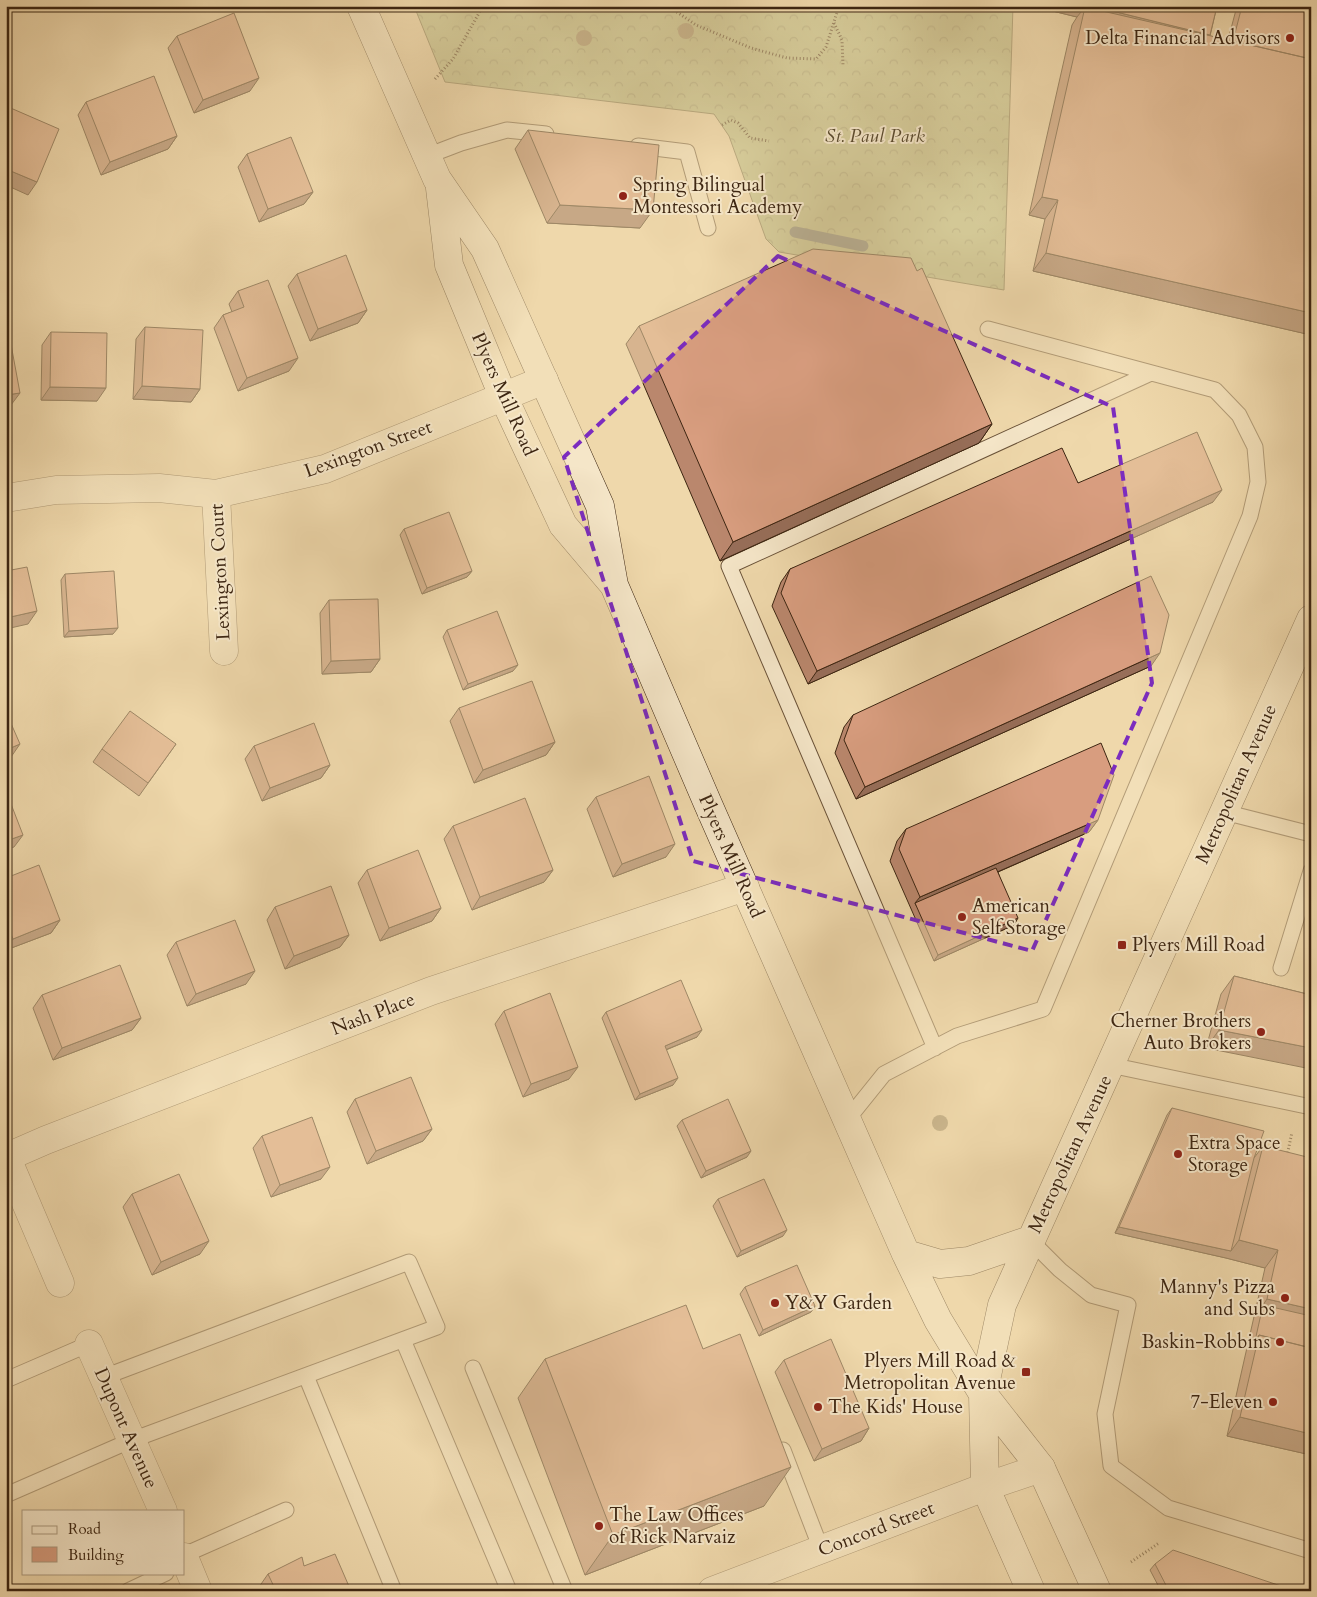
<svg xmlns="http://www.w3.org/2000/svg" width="1317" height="1597" font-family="Cardo,serif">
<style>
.forest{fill:url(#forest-crowns);stroke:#7c724c}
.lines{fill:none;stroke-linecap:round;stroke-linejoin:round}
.stream{stroke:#787d74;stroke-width:11}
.lane-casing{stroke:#6a5238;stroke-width:17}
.street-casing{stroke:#6a5238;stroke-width:29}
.secondary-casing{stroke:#3d2612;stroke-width:29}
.path{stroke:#3d2612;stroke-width:3;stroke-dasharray:1 2.5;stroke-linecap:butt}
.lane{stroke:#f5e6c8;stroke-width:15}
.street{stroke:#f5e6c8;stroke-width:28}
.secondary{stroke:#f5e6c8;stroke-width:28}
.tree{fill:#9e8b67}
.wall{fill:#ba876d;stroke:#3d2612}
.shaded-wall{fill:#976e59;stroke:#3d2612}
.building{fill:#d89d7f;stroke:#3d2612}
.marked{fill:none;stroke:#7b2cbf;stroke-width:4;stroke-dasharray:10 6;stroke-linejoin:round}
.poi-dot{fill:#8f2418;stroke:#f5e6c8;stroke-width:2}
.labels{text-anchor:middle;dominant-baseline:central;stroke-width:4;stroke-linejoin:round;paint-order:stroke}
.poi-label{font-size:19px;fill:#3d2612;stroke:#f5e6c8;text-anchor:start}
.park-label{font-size:19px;font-style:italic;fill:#5c4c2f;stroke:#f5e6c8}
.street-label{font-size:19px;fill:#3d2612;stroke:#f5e6c8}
</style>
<defs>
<pattern id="forest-crowns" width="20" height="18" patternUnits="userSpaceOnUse" patternTransform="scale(1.25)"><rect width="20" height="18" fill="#bbbe87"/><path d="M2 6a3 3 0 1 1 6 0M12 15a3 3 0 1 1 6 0" fill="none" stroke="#999a6d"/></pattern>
</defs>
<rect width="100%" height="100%" fill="#efd8ab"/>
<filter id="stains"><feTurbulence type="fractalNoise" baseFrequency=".004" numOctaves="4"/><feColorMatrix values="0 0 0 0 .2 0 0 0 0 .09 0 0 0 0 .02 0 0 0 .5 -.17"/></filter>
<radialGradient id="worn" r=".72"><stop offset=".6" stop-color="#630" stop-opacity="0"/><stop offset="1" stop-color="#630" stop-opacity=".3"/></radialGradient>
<!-- forest -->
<path class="forest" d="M414 6H1013L1004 290 779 252 766 239 729 136 714 114 445 82Z"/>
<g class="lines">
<!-- stream -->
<path class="stream" d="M795 232 863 246"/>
<!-- lane casing -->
<g class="lane-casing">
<path id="lane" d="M638 146 687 152 708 228
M427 156 461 143 507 130 546 134
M1224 812 1311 834
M1281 968 1311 871
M935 1048 729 566 1151 373
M1110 1065 1311 1107
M847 1120 884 1074 957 1036 1043 1009 1250 516 1258 482 1255 447 1239 415 1215 390 988 329
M1030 1240 1060 1270 1091 1295 1128 1305 1105 1414 1111 1466 1168 1508 1311 1551
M403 1340 509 1591
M473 1368 565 1591
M306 1376 394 1591
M6 1380 89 1344
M783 1450 821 1549
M6 1495 132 1440 437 1327 409 1262 104 1377
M184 1555 286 1510
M128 1591 166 1573"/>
</g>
<!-- street casing -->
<g class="street-casing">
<path id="street" d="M216 494 224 651
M6 498 56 490 159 488 216 494 325 469 544 380
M6 1156 60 1283
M7 1157 46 1140 431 991 745 887
M89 1344 163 1511
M184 1557 198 1591
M712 1591 985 1487 1041 1468"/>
</g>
<!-- secondary casing -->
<g class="secondary-casing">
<path id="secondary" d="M361 6 437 179 485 249 600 506 614 585 708 804 906 1254 938 1320 983 1394 1041 1468 1097 1591
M440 188 449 265 503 396 563 525 613 584
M906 1254 940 1264 969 1261 1030 1240
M1031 1591 985 1487 983 1394 1002 1305 1311 619"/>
</g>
<!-- path -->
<path class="path" d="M668 6 696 25 751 48 787 58 816 59 826 47 839 6
M834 23 842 40 843 66
M435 79 453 59 483 6
M722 125 731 120 738 123 750 138 769 141
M1287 1156 1292 1132
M1131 1562 1159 1543"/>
<!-- lane -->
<use href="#lane" class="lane"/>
<!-- street -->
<use href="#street" class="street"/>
<!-- secondary -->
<use href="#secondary" class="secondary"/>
</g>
<!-- trees -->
<g class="tree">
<circle cx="686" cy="31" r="8"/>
<circle cx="584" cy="38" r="8"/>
<circle cx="940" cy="1123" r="8"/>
</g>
<!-- wall -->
<path class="wall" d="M1032 6H1217L1210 36 1228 40 1237 6H1311V335L1033 271 1045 219 1029 215 1072 25 1077 17Z
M177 36 250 91 194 113 168 48Z
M86 102 177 136 168 149 101 175 78 115Z
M528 130 640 228 547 223 515 149Z
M247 154 313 192 304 204 259 222 238 167Z
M297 274 367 310 358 323 310 341 288 286Z
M238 291 289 371 238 391 214 328 223 315 232 312 229 304Z
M639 326 992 424 979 443 720 561 626 344Z
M145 327 200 389 191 402 133 399 136 339Z
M51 332 97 401 41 400 42 345Z
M1078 483 1213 502 808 684 772 606 781 582 790 569Z
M404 529 472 571 467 577 422 594 400 535Z
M65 574 113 634 64 637 61 580Z
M329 600 380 659 371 672 322 674 320 613Z
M447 630 513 671 463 690 443 637Z
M1151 666 856 799 835 753 844 727 853 715Z
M459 708 555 742 546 755 474 783 450 721Z
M176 744 139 796 93 762 102 749Z
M254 746 330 765 321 778 262 801 245 759Z
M596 797 666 857 613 877 587 809Z
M1098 820 1089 832 998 872 1014 925 934 961 890 861 897 841 906 829Z
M453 826 553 870 544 882 472 910 444 839Z
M367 870 441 908 432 921 380 941 358 883Z
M6 878 60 920 51 933 6 950Z
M275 907 349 935 340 947 285 969 267 920Z
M176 942 246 984 187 1006 167 955Z
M1234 976 1311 995 1206 1048 1221 994Z
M42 995 141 1018 132 1030 53 1060 33 1008Z
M504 1011 569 1079 523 1097 495 1024Z
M606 1012 697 1037 666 1050 673 1085 635 1100 602 1018Z
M355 1099 432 1129 423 1141 367 1164 347 1112Z
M1172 1108 1254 1158 1263 1146 1311 1455 1227 1436 1265 1268 1226 1258 1115 1233 1167 1115Z
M682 1120 747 1157 701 1178 677 1126Z
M262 1136 321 1179 271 1197 253 1148Z
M132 1194 200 1254 152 1275 123 1207Z
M718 1199 783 1236 737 1257 713 1206Z
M745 1287 815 1306 811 1312 759 1336 740 1294Z
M703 1349 764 1506 585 1575 518 1398 545 1359Z
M784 1360 869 1428 861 1441 814 1461 775 1372Z
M1155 1564 1296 1591H1161L1150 1570Z
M304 1566 351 1591H261L259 1587 268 1574Z"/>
<!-- shaded-wall -->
<path class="shaded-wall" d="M1032 6H1092L1210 35 1201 48 1085 7 1077 17Z
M259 78 250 91 194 113 203 100Z
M177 136 168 149 101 175 110 162Z
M6 169 37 182 28 195 6 185Z
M313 192 304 204 259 222 268 209Z
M1042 197 1058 200 1045 219 1029 215Z
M560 205 653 210 640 228 547 223Z
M1046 253 1311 313V335L1033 271Z
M367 310 358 323 310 341 318 329Z
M298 358 289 371 238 391 247 378Z
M142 386 200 389 191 402 133 399Z
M50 387 106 388 97 401 41 400Z
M20 393 11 405 6 406V395Z
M992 424 979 443 720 561 733 542Z
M1222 490 1213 502 808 684 817 671Z
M472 571 467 577 422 594 427 588Z
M37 611 28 624 6 629V618Z
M118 628 113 634 64 637 69 631Z
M1160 653 1151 666 856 799 865 787Z
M380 659 371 672 322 674 331 661Z
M518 665 513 671 463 690 468 684Z
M555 742 546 755 474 783 483 770Z
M20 744 11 757 6 759V750Z
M330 765 321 778 262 801 270 788Z
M1098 820 1089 832 917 907 915 903 920 897Z
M23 835 14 847 6 850V841Z
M675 844 666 857 613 877 622 864Z
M553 870 544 882 472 910 480 897Z
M441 908 432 921 380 941 389 928Z
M1018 918 1014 925 934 961 938 955Z
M60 920 51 933 6 950V948L13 939Z
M349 935 340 947 285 969 294 956Z
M255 971 246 984 187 1006 196 994Z
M141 1018 132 1030 53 1060 62 1048Z
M702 1030 697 1037 660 1052 665 1046Z
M1219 1030 1311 1048V1069L1206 1048Z
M578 1067 569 1079 523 1097 531 1084Z
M678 1078 673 1085 635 1100 640 1094Z
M432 1129 423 1141 367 1164 376 1151Z
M751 1151 747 1157 701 1178 706 1171Z
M330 1167 321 1179 271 1197 280 1185Z
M1119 1227 1231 1251 1239 1240 1278 1250 1265 1268 1226 1258 1115 1233Z
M787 1230 783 1236 737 1257 741 1251Z
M209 1241 200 1254 152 1275 161 1262Z
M1267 1299 1311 1309V1330L1263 1305 1255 1317Z
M815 1306 811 1312 759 1336 763 1330Z
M1240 1417 1311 1434V1455L1227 1436Z
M869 1428 861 1441 814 1461 822 1449Z
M791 1467 764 1506 585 1575 613 1535Z"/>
<!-- building -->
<path class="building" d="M1092 6H1217L1210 35Z
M1242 6H1311V59L1233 41Z
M1085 7 1311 59V313L1046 253 1058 200 1042 197Z
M234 13 259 78 203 100 177 36Z
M154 76 177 136 110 162 86 102Z
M6 106 59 129 37 182 6 169Z
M528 130 659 145 653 210 560 205Z
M291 137 313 192 268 209 247 154Z
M813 249 911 258 917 271 922 268 992 424 733 542 639 326Z
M346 255 367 310 318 329 297 274Z
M268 280 298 358 247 378 223 315 244 307 238 291Z
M145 327 203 330 200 389 142 386Z
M51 332 107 333 106 388 50 387Z
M10 339 20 393 6 395V340Z
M1197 432 1222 490 817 671 781 593 790 569 1062 448 1078 483Z
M449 512 472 571 427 588 404 529Z
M27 567 37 611 6 618V571Z
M114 571 118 628 69 631 65 574Z
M1151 576 1169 615 1160 653 865 787 844 740 853 715Z
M378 599 380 659 331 661 329 600Z
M497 611 518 665 468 684 447 630Z
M532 681 555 742 483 770 459 708Z
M130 711 176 744 148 783 102 749Z
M6 712 20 744 6 750Z
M314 723 330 765 270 788 254 746Z
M1101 743 1114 775 1098 820 920 897 899 849 906 829Z
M649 776 675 844 622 864 596 797Z
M6 791 23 835 6 841Z
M525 798 553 870 480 897 453 826Z
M418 850 441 908 389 928 367 870Z
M39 865 60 920 13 939 6 921V878Z
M996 868 1018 918 938 955 915 903Z
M331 886 349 935 294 956 275 907Z
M235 920 255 971 196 994 176 942Z
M120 965 141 1018 62 1048 42 995Z
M1234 976 1311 995V1048L1219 1030Z
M681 980 702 1030 665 1046 678 1078 640 1094 606 1012Z
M550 993 578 1067 531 1084 504 1011Z
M411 1077 432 1129 376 1151 355 1099Z
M728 1099 751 1151 706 1171 682 1120Z
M1172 1108 1264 1131 1254 1158 1231 1251 1119 1227Z
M312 1117 330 1167 280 1185 262 1136Z
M1263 1146 1311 1158V1309L1267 1299 1278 1250 1239 1240Z
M179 1174 209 1241 161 1262 132 1194Z
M764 1179 787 1230 741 1251 718 1199Z
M797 1265 815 1306 763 1330 745 1287Z
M686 1305 703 1349 740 1334 791 1467 613 1535 545 1359Z
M1263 1305 1311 1316V1348L1259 1335 1255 1341Z
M1259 1335 1311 1348V1434L1240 1417Z
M831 1339 869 1428 822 1449 784 1360Z
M1173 1550 1296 1591H1169L1155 1564Z
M335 1554 351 1591H276L268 1574 302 1557 304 1566Z"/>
<!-- marked area -->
<path d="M0 0H1317V1597H0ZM778 256 1113 407 1152 683 1032 951 693 861 564 457Z" fill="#efd8ab" fill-opacity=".55" fill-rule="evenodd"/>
<path class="marked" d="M778 256 1113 407 1152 683 1032 951 693 861 564 457Z"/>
<!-- markers -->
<g class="poi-dot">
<circle cx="1290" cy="38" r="5"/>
<circle cx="623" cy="196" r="5"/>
<circle cx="962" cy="917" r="5"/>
<rect x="1117" y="940" width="10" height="10" rx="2.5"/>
<circle cx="1261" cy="1032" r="5"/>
<circle cx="1178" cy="1154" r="5"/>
<circle cx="1285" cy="1298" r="5"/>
<circle cx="775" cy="1303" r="5"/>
<circle cx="1280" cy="1342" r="5"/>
<rect x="1021" y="1367" width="10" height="10" rx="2.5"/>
<circle cx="1273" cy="1402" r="5"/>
<circle cx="818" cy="1407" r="5"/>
<circle cx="599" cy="1526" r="5"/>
</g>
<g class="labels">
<!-- poi labels -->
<g class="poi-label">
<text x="1280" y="38" text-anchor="end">Delta Financial Advisors</text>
<text x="633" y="185">Spring Bilingual<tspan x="633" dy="22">Montessori Academy</tspan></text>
<text x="972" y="906">American<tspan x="972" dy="22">Self Storage</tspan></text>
<text x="1132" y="945">Plyers Mill Road</text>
<text x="1251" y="1021" text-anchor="end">Cherner Brothers<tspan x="1251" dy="22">Auto Brokers</tspan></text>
<text x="1188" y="1143">Extra Space<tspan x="1188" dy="22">Storage</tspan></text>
<text x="1275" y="1287" text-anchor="end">Manny's Pizza<tspan x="1275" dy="22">and Subs</tspan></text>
<text x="785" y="1303">Y&amp;Y Garden</text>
<text x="1270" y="1342" text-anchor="end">Baskin-Robbins</text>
<text x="1016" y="1361" text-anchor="end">Plyers Mill Road &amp;<tspan x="1016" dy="22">Metropolitan Avenue</tspan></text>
<text x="1263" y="1402" text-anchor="end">7-Eleven</text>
<text x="828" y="1407">The Kids' House</text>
<text x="609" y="1515">The Law Offices<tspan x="609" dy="22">of Rick Narvaiz</tspan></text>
</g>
<!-- park labels -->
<g class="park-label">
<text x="875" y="136">St. Paul Park</text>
</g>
<!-- street labels -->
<g class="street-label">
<text transform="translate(504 394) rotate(66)">Plyers Mill Road</text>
<text transform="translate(368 449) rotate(-20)">Lexington Street</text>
<text transform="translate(220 572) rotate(-93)">Lexington Court</text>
<text transform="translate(1236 784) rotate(-66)">Metropolitan Avenue</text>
<text transform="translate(731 856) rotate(66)">Plyers Mill Road</text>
<text transform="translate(373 1014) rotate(-21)">Nash Place</text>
<text transform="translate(1070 1154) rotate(-65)">Metropolitan Avenue</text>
<text transform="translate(126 1428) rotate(66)">Dupont Avenue</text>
<text transform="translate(876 1529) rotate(-21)">Concord Street</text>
</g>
</g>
<!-- margin -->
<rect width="1317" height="1597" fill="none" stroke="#efd8ab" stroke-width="25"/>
<rect x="8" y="8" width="1302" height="1582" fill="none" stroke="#3d2612" stroke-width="2.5"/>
<rect x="12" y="12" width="1292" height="1572" fill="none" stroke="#3d2612"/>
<!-- legend -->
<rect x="22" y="1510" width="162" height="65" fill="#f5e6c8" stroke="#ab997f"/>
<rect x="32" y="1526" width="25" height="8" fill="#f5e6c8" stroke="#ab997f"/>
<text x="68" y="1534" font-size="15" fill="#3d2612">Road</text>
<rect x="32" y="1547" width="25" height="15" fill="#d89d7f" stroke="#ab997f"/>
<text x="68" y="1560" font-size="15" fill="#3d2612">Building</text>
<rect width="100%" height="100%" filter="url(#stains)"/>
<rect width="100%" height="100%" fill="url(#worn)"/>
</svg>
